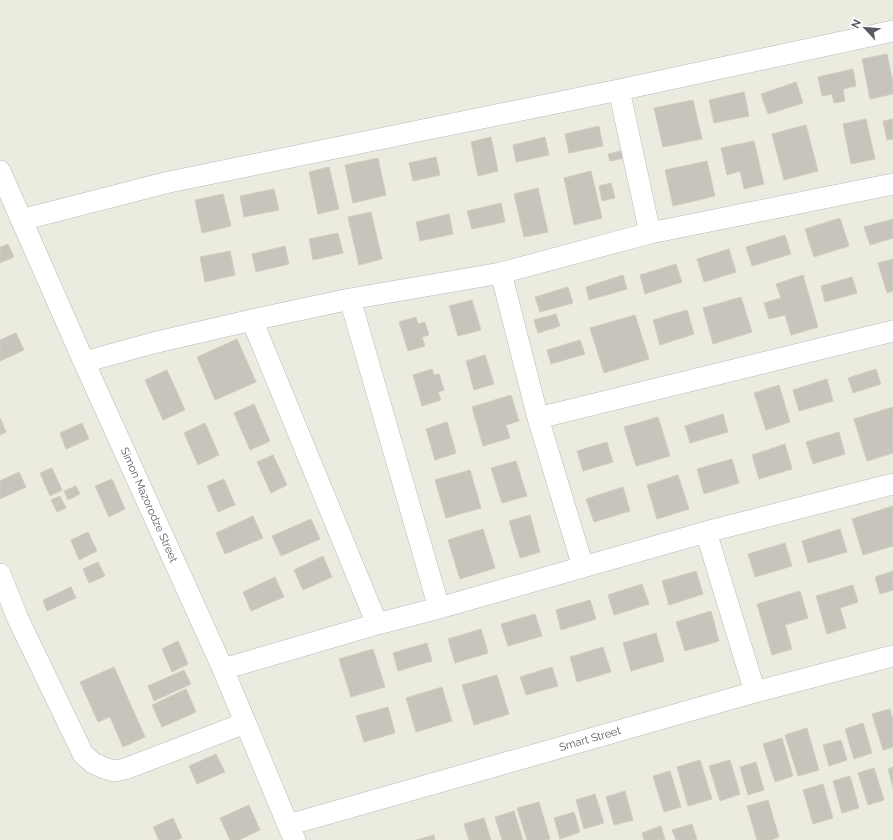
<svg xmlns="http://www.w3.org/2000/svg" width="893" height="840" font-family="Raleway,sans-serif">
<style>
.building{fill:#c7c4bc;stroke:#d1cdbd}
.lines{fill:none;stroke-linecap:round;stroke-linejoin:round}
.minor-casing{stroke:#b7b9bf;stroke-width:22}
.minor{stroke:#fff;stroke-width:21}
.labels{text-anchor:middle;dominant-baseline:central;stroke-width:3;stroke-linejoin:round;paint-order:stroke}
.street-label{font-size:11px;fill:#585b61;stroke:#fff}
</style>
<rect width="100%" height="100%" fill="#ecebdf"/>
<!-- building -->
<path class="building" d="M887 54 893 82V94L870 99 862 59Z
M853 69 856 86 843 89 845 101 834 103 832 94 822 96 818 77Z
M796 82 803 103 768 114 761 94Z
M744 92 749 116 714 123 709 100Z
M693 100 702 139 663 147 654 108Z
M866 119 875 159 851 164 843 124Z
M893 119V139L887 140 883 121Z
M806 125 818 171 784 180 772 134Z
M599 126 603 146 569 153 565 134Z
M491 137 498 171 478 176 471 142Z
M545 137 549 155 516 162 513 145Z
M754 141 764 184 744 189 740 171 727 175 721 148Z
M624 150 625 158 610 161 608 154Z
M436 157 440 175 413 181 409 163Z
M378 158 386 195 353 203 345 165Z
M707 161 715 196 673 206 665 170Z
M329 167 339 209 318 214 309 172Z
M591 171 602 218 574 225 564 178Z
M611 183 615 198 602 201 599 186Z
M538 188 548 232 524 237 514 194Z
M274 189 279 210 244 217 240 196Z
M223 194 231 226 202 233 195 200Z
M501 203 505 222 472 229 467 211Z
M371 212 382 259 359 265 348 217Z
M449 214 453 234 420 241 416 222Z
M840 218 849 246 814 257 805 229Z
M893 219V238L870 245 864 227Z
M338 233 343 253 313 260 309 239Z
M785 235 791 254 752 266 746 247Z
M8 244 14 257 0 263V247Z
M285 246 289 264 256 272 252 254Z
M729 249 736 272 704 282 697 259Z
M230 251 235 275 205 282 200 257Z
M893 259V291L887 293 878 263Z
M676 264 682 282 645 294 640 275Z
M623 275 627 289 589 300 586 287Z
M803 275 818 327 791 335 785 315 769 319 764 303 781 298 776 284Z
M852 277 857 293 825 302 821 286Z
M568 287 573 303 540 312 535 297Z
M741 297 752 332 713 344 703 308Z
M472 300 481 330 458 336 449 306Z
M687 310 694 334 660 345 653 320Z
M556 314 560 326 538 333 534 320Z
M635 315 649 359 604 373 590 328Z
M416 317 418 324 425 322 429 335 422 337 425 346 408 351 399 322Z
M16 333 24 350 0 361V340Z
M237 339 256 382 215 400 197 357Z
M580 340 585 354 551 364 547 350Z
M485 355 494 384 474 390 466 361Z
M432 369 434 375 439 374 444 390 438 392 441 400 422 406 413 375Z
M876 369 881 384 853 393 848 378Z
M167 370 185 410 163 420 145 380Z
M827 379 833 401 799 411 793 390Z
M779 385 790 422 766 430 754 393Z
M511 395 519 421 506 425 510 438 483 446 472 407Z
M254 404 270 441 250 450 234 413Z
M893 407V453L867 461 854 419Z
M723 414 728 432 690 443 685 426Z
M658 417 670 456 636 466 624 427Z
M0 418 6 432 0 435Z
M447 422 456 453 435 460 426 429Z
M82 423 89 439 66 449 60 433Z
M205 423 219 455 198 465 184 433Z
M839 432 845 454 813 464 806 442Z
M607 442 613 462 583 471 577 451Z
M785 444 792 469 759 479 752 455Z
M273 455 287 485 271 493 257 462Z
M732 459 739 483 704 494 697 469Z
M516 461 527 496 502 503 491 468Z
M52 468 62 490 50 496 40 473Z
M470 470 481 508 446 518 435 480Z
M19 472 26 487 0 499V481Z
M678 475 689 509 657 519 647 485Z
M112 479 125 509 109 517 95 486Z
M224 479 235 505 218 512 207 486Z
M76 486 80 494 68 500 64 491Z
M623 487 630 511 594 522 586 499Z
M60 496 66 508 57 512 51 500Z
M893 506V546L863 555 852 519Z
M530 515 540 552 520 558 509 521Z
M253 516 263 538 225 554 216 533Z
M311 519 320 539 281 556 272 536Z
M483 529 495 568 460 579 448 540Z
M840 529 847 552 808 563 802 541Z
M88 532 97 551 79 560 71 540Z
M785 543 792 566 755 577 748 554Z
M323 556 332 577 303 590 294 570Z
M98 562 105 576 89 583 83 569Z
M696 571 703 594 669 605 662 581Z
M893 571V590L880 594 875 577Z
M275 577 284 597 251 611 243 592Z
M642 584 649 604 614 615 608 595Z
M853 585 858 602 840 608 846 628 827 634 816 596Z
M71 587 76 598 47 611 43 600Z
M800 591 808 618 785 625 792 649 772 655 757 604Z
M590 600 596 619 561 630 556 610Z
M711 611 719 641 685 651 676 622Z
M535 614 542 636 508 646 501 624Z
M481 629 488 653 455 663 448 639Z
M656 633 664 661 631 671 623 643Z
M178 641 188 664 172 672 162 649Z
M427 643 432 661 398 671 393 653Z
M603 647 611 672 577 682 570 657Z
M373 649 385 687 351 697 339 659Z
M114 667 145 737 123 747 110 717 98 722 80 682Z
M552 667 558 686 526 695 520 677Z
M184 670 191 684 154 701 148 686Z
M497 675 509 714 474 725 462 685Z
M442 687 452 721 416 732 406 698Z
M186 689 196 712 162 727 152 705Z
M388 707 395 733 364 742 356 716Z
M890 709 893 720V747L883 750 872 714Z
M863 723 872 753 854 759 845 729Z
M807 728 819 770 798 776 785 735Z
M782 738 793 776 775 782 763 744Z
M841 740 847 760 829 766 823 745Z
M216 754 225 772 197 784 189 766Z
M700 760 712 799 688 806 677 767Z
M730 760 740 794 720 801 709 766Z
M756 762 764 790 748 795 740 767Z
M893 767V787L888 769Z
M874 768 884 800 868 805 858 773Z
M670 771 681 807 664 812 653 776Z
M850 776 859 808 842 813 833 781Z
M823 784 833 818 813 824 803 790Z
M625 791 633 820 614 825 606 797Z
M595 794 604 823 584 829 576 800Z
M768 800 779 837 771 840H757L747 806Z
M539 802 550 839 546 840H527L517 808Z
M249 805 260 830 239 840H230L220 818Z
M514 811 523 840H502L495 817Z
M574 812 580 832 560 839 554 818Z
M173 818 182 838 177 840H159L153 827Z
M484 818 491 840H469L464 824Z
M692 824 697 840H676L672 830Z
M661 826 665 840H644L642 833Z
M434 835 435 840H416Z"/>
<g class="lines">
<!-- minor casing -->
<g class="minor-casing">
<path id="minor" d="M619 90 650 233
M0 171 84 362 223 669 288 825 295 840
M21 220 169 182 619 90 893 31
M501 273 538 418 583 567
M350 299 439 608
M252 320 377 624
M84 362 153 343 252 320 350 299 501 273 650 233 893 184
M538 418 893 331
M706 532 755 692
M0 574 18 619 83 754 93 763 104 768 114 771 125 769 245 723
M223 669 377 624 439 608 706 532 893 484
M288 825 755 692 893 656"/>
</g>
<!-- minor -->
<use href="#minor" class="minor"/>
</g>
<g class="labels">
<!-- street labels -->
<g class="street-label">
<text transform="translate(149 505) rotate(66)">Simon Mazorodze Street</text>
<text transform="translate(590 739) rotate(-16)">Smart Street</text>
</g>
</g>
<!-- north arrow -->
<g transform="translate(865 28) rotate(296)" stroke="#ffffff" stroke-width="3" paint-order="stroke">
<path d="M0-3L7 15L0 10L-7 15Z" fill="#585b61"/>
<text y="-6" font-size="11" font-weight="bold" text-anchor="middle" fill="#585b61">N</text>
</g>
</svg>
